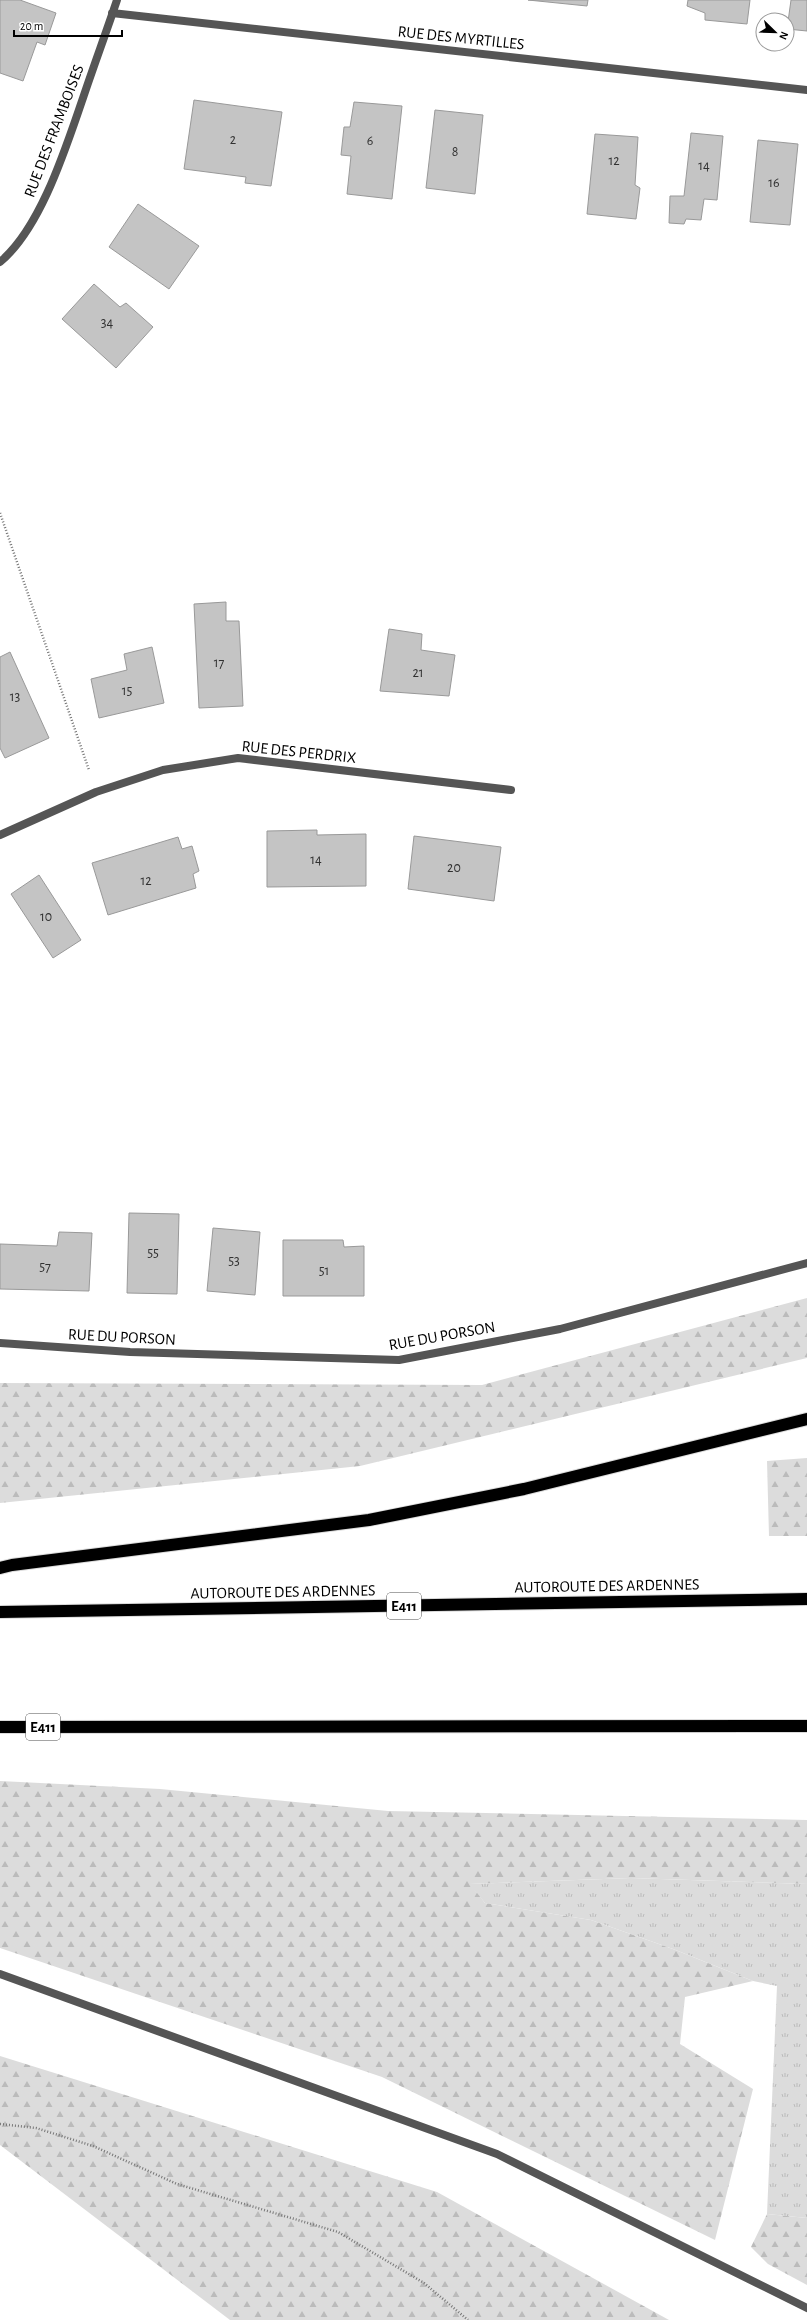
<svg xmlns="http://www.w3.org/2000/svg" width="807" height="2320" font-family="'Alegreya Sans',sans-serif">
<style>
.grass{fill:url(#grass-tufts)}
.forest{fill:url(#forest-firs)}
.building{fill:#c4c4c4;stroke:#999}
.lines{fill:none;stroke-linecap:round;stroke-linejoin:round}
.highway-casing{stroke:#dbdbdb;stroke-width:14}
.path{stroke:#777;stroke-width:2.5;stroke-dasharray:1 2;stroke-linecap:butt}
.lane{stroke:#555;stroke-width:8}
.street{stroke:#555;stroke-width:8}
.highway{stroke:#000;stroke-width:12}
.labels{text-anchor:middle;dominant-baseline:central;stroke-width:3;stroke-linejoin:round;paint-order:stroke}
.number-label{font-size:14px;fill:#313131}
.shield{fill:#fff;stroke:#4c4c4c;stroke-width:1}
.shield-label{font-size:15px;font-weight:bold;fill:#000}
.street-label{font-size:16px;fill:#000;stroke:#fff}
</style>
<defs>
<pattern id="grass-tufts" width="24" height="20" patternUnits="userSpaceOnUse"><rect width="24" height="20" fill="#dcdcdc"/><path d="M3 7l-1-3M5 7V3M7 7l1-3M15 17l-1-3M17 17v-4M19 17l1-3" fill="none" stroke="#bbb"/></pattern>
<pattern id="forest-firs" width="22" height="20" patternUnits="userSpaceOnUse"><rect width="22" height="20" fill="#dcdcdc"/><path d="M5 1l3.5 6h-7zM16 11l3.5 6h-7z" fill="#bbb"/></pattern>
</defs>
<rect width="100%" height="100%" fill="#fff"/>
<!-- grass -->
<path class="grass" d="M631 1878 807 1884V2218L767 2214 777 1986 753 1981 673 1949 591 1920 485 1903 469 1884Z"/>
<!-- forest -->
<path class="forest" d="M807 1298V1358L360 1466 0 1503V1383L482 1385Z
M807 1458V1536H769L767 1461Z
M0 1781 160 1789 388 1811 807 1820V1884L631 1878 470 1884 485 1903 591 1920 673 1949 753 1981 685 1997 680 2044 753 2089 715 2240 382 2077 0 1948Z
M0 2056 437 2192 669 2320H230L0 2145Z
M767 2214 807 2218V2285L768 2264 751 2247Z"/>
<!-- building -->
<path class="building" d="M0 0H20L56 13 45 45 37 42 23 81 0 73Z
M528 0H588L587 6Z
M688 0H750L747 24 705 20V13L687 6Z
M791 0H807V31L787 29Z
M194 100 282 112 271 186 245 183 246 177 184 169Z
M354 102 402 106 392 199 347 194 351 156 341 155 344 127H350Z
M435 110 483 115 475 194 426 188Z
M691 133 723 136 717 200 704 199 701 220 686 219 684 224 669 223 670 196H684Z
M595 134 638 137 635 185 640 188 636 219 587 214Z
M758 140 798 144 790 225 750 222Z
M138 204 199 246 169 289 109 247Z
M94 284 120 307 126 303 153 327 116 368 62 319Z
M226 602V621H239L243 706 199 708 194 604Z
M389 629 422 634 421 650 455 655 449 696 380 691Z
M152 647 164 703 99 718 91 679 127 670 124 654Z
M10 652 49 738 5 758 0 748V657Z
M317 830V835L366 834V886L267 887V831Z
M414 836 501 847 494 901 408 889Z
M178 837 182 849 192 846 199 871 193 874 196 888 108 915 92 863Z
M39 875 81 940 53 958 11 894Z
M129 1213 179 1214 177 1294 127 1293Z
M213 1228 260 1232 255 1295 207 1291Z
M59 1232 92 1233 89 1291 0 1289V1244L57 1246Z
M283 1240H343L344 1247 364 1246V1296H283Z"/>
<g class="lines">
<!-- highway casing -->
<g class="highway-casing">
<path id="highway" d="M0 1568 12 1565 369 1520 524 1489 807 1419
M0 1612 807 1599
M0 1727 807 1726"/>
</g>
<!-- path -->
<path class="path" d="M0 513 89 770
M0 2124 36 2128 93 2146 177 2184 338 2232 424 2283 468 2320"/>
<!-- lane -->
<path class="lane" d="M0 1974 497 2154 807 2308"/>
<!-- street -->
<path class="street" d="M112 13 807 90
M0 262C41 228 66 147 83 98 94 65 106 33 117 0
M0 835 96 792 163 770 238 758 511 790
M0 1343 130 1352 399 1360 560 1329 807 1263"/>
<!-- highway -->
<use href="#highway" class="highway"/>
</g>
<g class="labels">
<!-- number labels -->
<g class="number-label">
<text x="233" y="140">2</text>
<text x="370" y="141">6</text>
<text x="455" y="152">8</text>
<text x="614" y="161">12</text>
<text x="704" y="166">14</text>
<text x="774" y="183">16</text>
<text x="107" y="323">34</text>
<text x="219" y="663">17</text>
<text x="418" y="673">21</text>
<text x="127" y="691">15</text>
<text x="15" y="697">13</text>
<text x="316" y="860">14</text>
<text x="454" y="868">20</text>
<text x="146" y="881">12</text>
<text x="46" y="917">10</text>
<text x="153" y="1253">55</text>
<text x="234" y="1261">53</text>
<text x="45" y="1267">57</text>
<text x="324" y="1271">51</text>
</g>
<!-- shield labels -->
<g class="shield">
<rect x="387" y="1593" width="34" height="26" rx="3"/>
<rect x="26" y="1714" width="34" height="26" rx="3"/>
</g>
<g class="shield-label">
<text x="404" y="1606">E411</text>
<text x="43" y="1727">E411</text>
</g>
<!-- street labels -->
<g class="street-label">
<text transform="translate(461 38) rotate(6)">RUE DES MYRTILLES</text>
<text transform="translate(54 131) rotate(-69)">RUE DES FRAMBOISES</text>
<text transform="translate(299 752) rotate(6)">RUE DES PERDRIX</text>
<text transform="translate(442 1336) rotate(-10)">RUE DU PORSON</text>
<text transform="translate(122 1337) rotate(3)">RUE DU PORSON</text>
<text transform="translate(607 1586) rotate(-1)">AUTOROUTE DES ARDENNES</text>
<text transform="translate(283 1592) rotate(-1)">AUTOROUTE DES ARDENNES</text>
</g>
</g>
<!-- north arrow -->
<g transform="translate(775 32) rotate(113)"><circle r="19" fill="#ffffff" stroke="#999999"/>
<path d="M0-3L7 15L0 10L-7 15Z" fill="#000000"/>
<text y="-6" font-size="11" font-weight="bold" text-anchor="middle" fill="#000000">N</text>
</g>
<!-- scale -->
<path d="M14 30v6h108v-6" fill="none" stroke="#000000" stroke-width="2"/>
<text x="20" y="30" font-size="12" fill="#000000" stroke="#ffffff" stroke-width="3" paint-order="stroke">20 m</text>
</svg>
